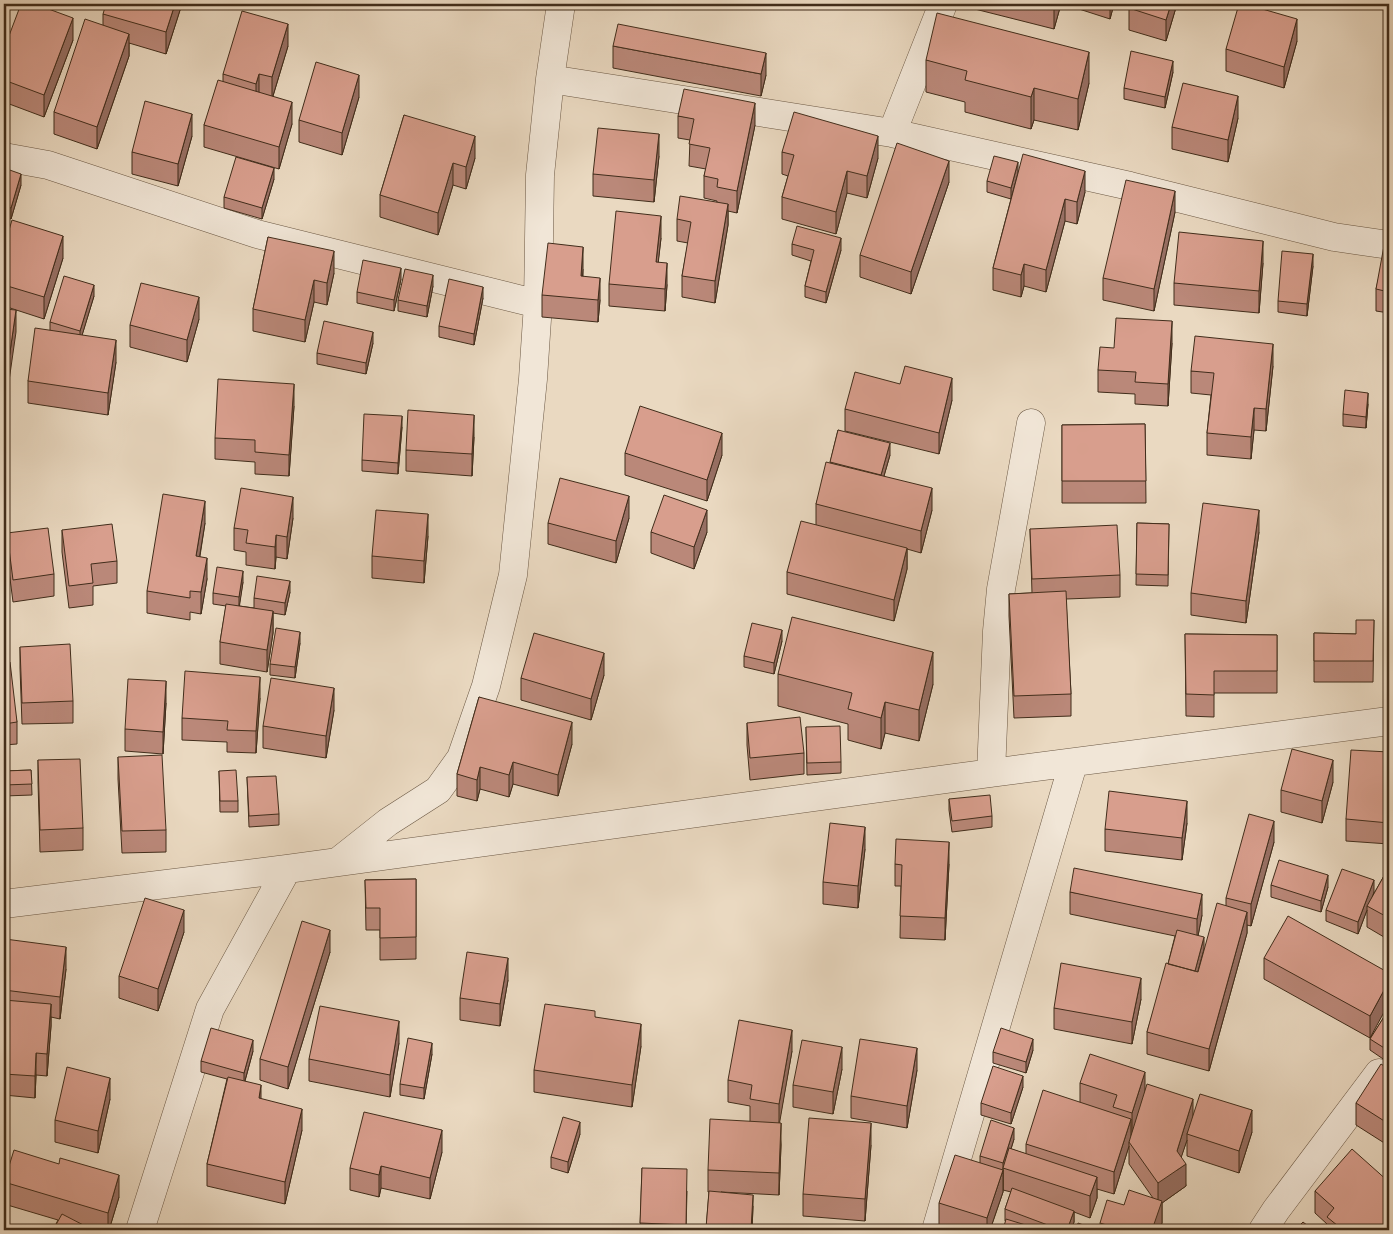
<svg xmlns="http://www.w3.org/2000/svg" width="1393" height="1234" font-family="'Old Standard TT',serif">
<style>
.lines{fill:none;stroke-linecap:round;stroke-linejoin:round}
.street-casing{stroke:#6b5844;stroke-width:29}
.street{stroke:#f1e6d7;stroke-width:28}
.wall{fill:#ba8879;stroke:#412d1b}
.shaded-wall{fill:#976f63;stroke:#412d1b}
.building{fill:#d89e8d;stroke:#412d1b}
</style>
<rect width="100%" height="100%" fill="#ead9c1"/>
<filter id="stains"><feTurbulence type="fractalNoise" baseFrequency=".004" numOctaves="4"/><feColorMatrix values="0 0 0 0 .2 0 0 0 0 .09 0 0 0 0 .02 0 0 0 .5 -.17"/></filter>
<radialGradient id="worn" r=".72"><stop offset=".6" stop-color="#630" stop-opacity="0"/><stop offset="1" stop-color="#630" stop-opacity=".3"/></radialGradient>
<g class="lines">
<!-- street casing -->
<g class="street-casing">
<path id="street" d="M550 79 892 133 1130 186 1334 237 1389 245
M892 133 943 4
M4 157 48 165 257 234 538 304
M991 773 997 631 1001 589 1031 423
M340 860 388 822 438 790 461 758 486 686 513 575 533 379 538 304 540 175 550 79 561 4
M4 904 287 869 991 773 1389 721
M140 1230 210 1009 287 869
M936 1230 1073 764
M1263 1230 1276 1210 1379 1073"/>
</g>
<!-- street -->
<use href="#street" class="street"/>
</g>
<!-- wall -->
<path class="wall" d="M181 4V7L166 54 129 43V56L97 149 54 134V112L103 25V14Z
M955 4H1061L1054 29Z
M1079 4H1114L1110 19 1079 9Z
M1177 4 1166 41 1129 30V8Z
M73 40 44 117 4 102V49Z
M1297 41 1284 88 1226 71V49Z
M288 46 273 96 292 124 279 169 204 147V125L223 82V74Z
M613 46 766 75 761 96 613 68Z
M926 60 1089 83 1078 130 1034 120 1031 129 965 112V102L926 92Z
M1173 72 1165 108 1124 99V88Z
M359 97 342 155 299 142V120Z
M404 115 475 158 466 189 453 185 438 235 380 217V195Z
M678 116 755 125 737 213 728 211V225L715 303 682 297V276L688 243 677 241V219L717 202V201L704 198V176L706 169 689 166 690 140 678 138Z
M1238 118 1228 162 1172 149V127Z
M192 136 178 186 132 174V152Z
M782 152 878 158 867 198 847 193 836 234 782 219V197L788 176 782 174Z
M659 156 654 202 593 196V174Z
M4 168 21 185 11 219 4 217Z
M1018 171 1085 192 1077 224 1065 221 1046 292 1024 286 1021 297 993 290V268L1011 199 987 192V181Z
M274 179 262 219 224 208V197Z
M949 182 911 294 860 277V255Z
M1175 212 1154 311 1103 300V278Z
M1389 236V313L1376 311V289Z
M268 237 334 273 327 305 314 302 305 342 253 331V309Z
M661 238 658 262 667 285 665 311 609 306V284Z
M792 244 841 250 826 303 805 297V286L811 261 792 255Z
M4 247 63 258 44 319 4 306Z
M1263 263 1259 313 1174 305V283Z
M1313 266 1307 316 1278 312V301Z
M583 269V276L600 300 598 322 542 317V295Z
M401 279 394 311 357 303V292Z
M433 286 427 317 398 311V300Z
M94 296 82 335 116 362 108 415 28 403V381L50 330V322Z
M483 298 474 345 439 337V326Z
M199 319 187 362 130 347V325Z
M373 343 366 374 317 364V353Z
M1172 343 1168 406 1135 404V394L1098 392V370L1114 348Z
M1273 366 1266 431 1254 430 1251 459 1207 455V433L1211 395 1191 393V371Z
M952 400 939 454 845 431V409Z
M1368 404 1366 428 1343 426V414Z
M294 406 289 476 255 474V462L215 459V438Z
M1145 424 1146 503H1062V425Z
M402 427 398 474 362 471V460Z
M838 430 890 455 884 476 932 510 921 553 907 549V569L894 621 787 594V572L816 525V504L830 463Z
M1384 434H1389V511H1384Z
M474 437 472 476 406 471V450Z
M625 453 722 455 707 501 625 475Z
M293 518 287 559 276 557 275 569 246 565V552L234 550V528Z
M629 518 616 563 548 544V523Z
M205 523 200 556 207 579 201 614 190 612V620L147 613V591Z
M1137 523 1169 524 1168 586 1136 585Z
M1387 526H1389V647H1387Z
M1030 529 1120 575V597L1066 599 1071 694V716L1014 718 1009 616V594L1032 593Z
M62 530 117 561V583L93 586V605L69 608 62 552Z
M651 532H707L694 569 651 553Z
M1259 532 1246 623 1191 615V593Z
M7 533 54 574V596L13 602 7 555Z
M428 536 424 583 372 578V556Z
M243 582 239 606 254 608V598L290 592 285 615 273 613V633L267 672 220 664V642L226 606 213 604V593Z
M1374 620 1373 682H1314V633L1356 634Z
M1185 634 1277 635V693H1214V717L1186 716Z
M782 641 774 674 744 667V656Z
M300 643 295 678 270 675V664Z
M20 647 73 701V723L22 724 20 668Z
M4 663 17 722V744L4 745Z
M778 674 933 684 919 741 885 733 881 749 848 740V724L778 706Z
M604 675 591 720 521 700V678Z
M479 697 572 744 558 796 513 784 509 797 480 789 477 801 457 796V774Z
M260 698 256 753 227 752V742L182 740V718Z
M166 703 163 754 125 751V729Z
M334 710 326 758 263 748V726Z
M747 723 804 753V774L750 780 747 745Z
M806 727 841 762V773L807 775Z
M1389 752V844L1346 841V819Z
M118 757 166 830V852L122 853 118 779Z
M38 760 83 828V850L40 852 38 782Z
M31 770 32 795 4 796V771Z
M219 771 238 801V812H220Z
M247 777 279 814V825L249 827Z
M1333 782 1322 823 1281 812V790Z
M949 799 992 816V827L952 832 949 810Z
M1187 823 1182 860 1105 851V829Z
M1274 842 1251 926 1247 925V933L1209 1071 1147 1054V1032L1168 964 1175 936 1070 914V892L1202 915 1198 936 1204 949 1198 972 1226 906V898Z
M865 849 858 908 823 904V882Z
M895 864H949L945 940 900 938 901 886H895Z
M1389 867V940L1367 927V910L1358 934 1326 921V910L1374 892 1372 897Z
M416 879V959L380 960V930H366L365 880Z
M1271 885 1328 887 1321 912 1271 897Z
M184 932 158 1011 119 998V976Z
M4 948 66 969 60 1019 51 1017V1026L47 1076 36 1075 35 1098 4 1095Z
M330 952 288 1089 260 1080V1059Z
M1264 958 1389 973 1370 1038 1264 979Z
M508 980 500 1026 460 1020V998Z
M1141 999 1132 1044 1054 1029V1008Z
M1389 1009V1063L1370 1050V1039Z
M595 1017 641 1046 632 1107 534 1092V1070Z
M399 1043 390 1097 309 1081V1059Z
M1033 1050 1026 1073 993 1063V1052Z
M253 1051 245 1081 261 1099 302 1130 285 1204 207 1186V1164L227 1079 201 1072V1061Z
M792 1051 779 1123 781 1145 779 1195 721 1192 753 1206 752 1230H706L709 1192H708V1170L750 1121V1106L728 1102V1080Z
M432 1054 424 1099 400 1095V1084Z
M842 1069 833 1114 793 1107V1085Z
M1389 1069V1146L1356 1125V1103Z
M917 1070 907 1128 851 1118V1096Z
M1080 1083 1145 1091 1193 1115 1252 1132 1239 1173 1187 1156V1140L1181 1157 1186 1186 1162 1203V1223L1159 1230H1100V1223L1124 1205 1153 1198 1129 1164V1146L1114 1194 1097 1189V1198L1090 1218 1074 1212V1222L1071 1230H1003L1006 1221H1005V1209L1011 1192 1003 1190V1174V1192L990 1230H957L939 1225V1203L980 1163V1156L1014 1139 1011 1149 1026 1154V1144L1080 1102Z
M1023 1087 1011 1124 981 1115V1103Z
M110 1099 98 1153 55 1142V1120Z
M580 1134 568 1173 551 1168V1157Z
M871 1145 865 1221 803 1216V1194Z
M442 1152 430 1199 381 1188 379 1197 350 1190V1168Z
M642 1168 687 1191 686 1230H640Z
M4 1182 119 1197 109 1230H53L58 1220 4 1204Z
M1315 1191 1389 1230H1327V1224L1315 1213Z"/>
<!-- shaded-wall -->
<path class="shaded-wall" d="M175 4H181V7L166 54V32Z
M1055 4H1061L1054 29V8Z
M1111 4H1114L1110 19V8Z
M1171 4H1177L1166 41V20Z
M73 18V40L44 117V95Z
M1297 19V41L1284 88V67Z
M288 24V46L272 99V77Z
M129 34V56L97 149V127Z
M1089 52V83L1078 130V99Z
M766 53V75L761 96V74Z
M1173 61V72L1165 108V97Z
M259 74V96L256 106V84Z
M359 75V97L342 155V133Z
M1034 88V120L1031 129V97Z
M1238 96V118L1228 162V140Z
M292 102V124L279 169V147Z
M755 103V125L737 213V191Z
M192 114V136L178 186V164Z
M659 134V156L654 202V180Z
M475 136V158L466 189V167Z
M878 136V158L867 198V176Z
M949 161V182L911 294V272Z
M1018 162V173L1011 199V188Z
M453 163V185L438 235V213Z
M274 168V179L262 219V208Z
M847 171V193L836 234V212Z
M1085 171V192L1077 224V202Z
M21 174V185L11 219V208Z
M1175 191V212L1154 311V289Z
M1065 199V221L1046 292V270Z
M728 204V225L715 303V281Z
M661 216V238L656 283V262Z
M63 236V258L44 319V297Z
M841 238V250L826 303V292Z
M1263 241V263L1259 313V291Z
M583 247V269L581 298V276Z
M334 251V273L327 305V283Z
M1313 254V266L1307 316V304Z
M667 263V285L665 311V289Z
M1024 264V286L1021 297V275Z
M401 268V279L394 311V300Z
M433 275V286L427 317V306Z
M600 278V300L598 322V300Z
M314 280V302L305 342V320Z
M94 285V296L80 342V331Z
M483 287V298L474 345V334Z
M199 297V319L187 362V340Z
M16 310V332L4 416V394Z
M1172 321V343L1168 406V384Z
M373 332V343L366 374V363Z
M116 340V362L108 415V393Z
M1273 344V366L1266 431V409Z
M952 378V400L939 454V433Z
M294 384V406L289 476V455Z
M1368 393V404L1366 428V417Z
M1254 408V430L1251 459V437Z
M474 415V437L472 476V454Z
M402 416V427L398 474V463Z
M722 433V455L707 501V480Z
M890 443V455L881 486V475Z
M932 488V510L921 553V531Z
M629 496V518L616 563V541Z
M293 497V518L287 559V537Z
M205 501V523L196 578V556Z
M707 510V532L694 569V547Z
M1259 510V532L1246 623V601Z
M428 514V536L424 583V561Z
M276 535V557L275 569V547Z
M907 548V569L894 621V600Z
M207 558V579L201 614V592Z
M243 571V582L239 609V597Z
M290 581V592L285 615V603Z
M273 611V633L267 672V650Z
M782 630V641L774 674V663Z
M300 632V643L295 678V667Z
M933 652V684L919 741V710Z
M604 653V675L591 720V699Z
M260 677V698L256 753V731Z
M166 681V703L163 754V732Z
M334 688V710L326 758V736Z
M885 702V733L881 749V718Z
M572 722V744L558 796V775Z
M1333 760V782L1322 823V801Z
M513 762V784L509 797V775Z
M480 767V789L477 801V780Z
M1187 801V823L1182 860V838Z
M1274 821V842L1251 926V904Z
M865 827V849L858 908V886Z
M949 842V864L945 940V918Z
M1328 875V887L1321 912V901Z
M1374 880V892L1369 906H1367V910L1358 934V922Z
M1202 894V915L1197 941V919Z
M184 910V932L158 1011V989Z
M1247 912V933L1209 1071V1049Z
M330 930V952L288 1089V1067Z
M1204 937V949L1193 989V978Z
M66 947V969L60 1019V997Z
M508 958V980L500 1026V1004Z
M1141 978V999L1132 1044V1022Z
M1389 981V1003L1370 1038V1016Z
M51 1004V1026L47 1076V1054Z
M399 1021V1043L390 1097V1075Z
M641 1024V1046L632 1107V1085Z
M792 1030V1051L779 1126V1104Z
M1033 1039V1050L1026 1073V1062Z
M253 1040V1051L244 1084V1073Z
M432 1043V1054L424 1099V1088Z
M842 1047V1069L833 1114V1092Z
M917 1048V1070L907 1128V1106Z
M36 1053V1075L35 1098V1076Z
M1145 1072V1094L1132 1135V1113Z
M1023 1076V1087L1011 1124V1113Z
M110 1078V1099L98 1153V1131Z
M261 1085V1107L259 1098Z
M1193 1099V1121L1187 1134V1140L1177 1170 1186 1164V1186L1162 1203V1223L1159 1230H1152L1158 1205V1183L1177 1151Z
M302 1109V1130L285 1204V1182Z
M1252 1110V1132L1239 1173V1151Z
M1131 1119V1141L1129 1142V1146L1114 1194V1172Z
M580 1122V1134L568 1173V1162Z
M781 1123V1145L779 1195V1173Z
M871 1123V1145L865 1221V1199Z
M1014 1128V1139L1005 1168H1003V1174V1163Z
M442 1130V1152L430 1199V1178Z
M381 1166V1188L379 1197V1175Z
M1003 1170V1192L990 1230H987V1218Z
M119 1175V1197L109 1230H108V1213Z
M1097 1177V1198L1090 1218V1196Z
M753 1195V1206L752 1230H751Z
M1074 1211V1222L1071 1230H1067Z"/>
<!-- building -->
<path class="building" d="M21 4H35L73 18 44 95 4 80V49Z
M106 4H175L166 32 103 14Z
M1040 4H1055L1054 8Z
M1097 4H1111L1110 8Z
M1130 4H1171L1166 20 1129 8Z
M1239 4H1245L1297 19 1284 67 1226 49Z
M242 11 288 24 272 77 259 74 256 84 223 74Z
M937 13 1089 52 1078 99 1034 88 1031 97 965 80 967 71 926 60Z
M85 19 129 34 97 127 54 112Z
M618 24 766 53 761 74 613 46Z
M1131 51 1173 61 1165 97 1124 88Z
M316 62 359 75 342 133 299 120Z
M218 80 292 102 279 147 204 125Z
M1183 83 1238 96 1228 140 1172 127Z
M684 89 755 103 737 191 717 187 718 179 704 176 710 148 689 144 694 119 678 116Z
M145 101 192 114 178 164 132 152Z
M794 112 878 136 867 176 847 171 836 212 782 197 794 155 782 152Z
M404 115 475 136 466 167 453 163 438 213 380 195Z
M598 128 659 134 654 180 593 174Z
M897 143 949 161 911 272 860 255Z
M1023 154 1085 171 1077 202 1065 199 1046 270 1024 264 1021 275 993 268Z
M994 156 1018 162 1011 188 987 181Z
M236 157 274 168 262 208 224 197Z
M4 168 21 174 11 208 4 206Z
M1126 180 1175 191 1154 289 1103 278Z
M680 196 728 204 715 281 682 276 691 222 677 219Z
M616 211 661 216 656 262 667 263 665 289 609 284Z
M12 220 63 236 44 297 4 285V247Z
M797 226 841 238 826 292 805 286 814 250 792 244Z
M1179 232 1263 241 1259 291 1174 283Z
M1386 235 1389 236V292L1376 289Z
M268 237 334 251 327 283 314 280 305 320 253 309Z
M548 243 583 247 581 276 600 278 598 300 542 295Z
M1282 251 1313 254 1307 304 1278 301Z
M363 260 401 268 394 300 357 292Z
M405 269 433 275 427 306 398 300Z
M64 276 94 285 80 331 50 322Z
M449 279 483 287 474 334 439 326Z
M141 283 199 297 187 340 130 325Z
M4 309 16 310 4 394Z
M1116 318 1172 321 1168 384 1135 382 1136 372 1098 370 1100 347 1114 348Z
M324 321 373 332 366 363 317 353Z
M35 328 116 340 108 393 28 381Z
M1195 336 1273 344 1266 409 1254 408 1251 437 1207 433 1214 373 1191 371Z
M905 366 952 378 939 433 845 409 855 372 900 384Z
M218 379 294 384 289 455 255 452V440L215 438Z
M1345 390 1368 393 1366 417 1343 414Z
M640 406 722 433 707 480 625 453Z
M408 410 474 415 472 454 406 450Z
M364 414 402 416 398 463 362 460Z
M1145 424 1146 481H1062V425Z
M838 430 890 443 881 475 830 462Z
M1384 434H1389V489H1384Z
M826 462 932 488 921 531 816 504Z
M560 478 629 496 616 541 548 523Z
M241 488 293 497 287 537 276 535 275 547 246 543 248 530 234 528Z
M163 494 205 501 196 556 207 558 201 592 190 591V598L147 591Z
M664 495 707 510 694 547 651 532Z
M1203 503 1259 510 1246 601 1191 593Z
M376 510 428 514 424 561 372 556Z
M801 521 907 548 894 600 787 572Z
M1137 523 1169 524 1168 575 1136 574Z
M112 524 117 561 91 564 93 583 69 586 62 530Z
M1117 525 1120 575 1032 579 1030 529Z
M1387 526H1389V626H1387Z
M48 528 54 574 13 580 7 533Z
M217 567 243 571 239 597 213 593Z
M257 576 290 581 285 603 254 598Z
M1066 591 1071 694 1014 696 1009 594Z
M226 604 273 611 267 650 220 642Z
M792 617 933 652 919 710 885 702 881 718 848 709 852 693 778 674Z
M1356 620H1374L1373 661H1314V633L1356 634Z
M752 623 782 630 774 663 744 656Z
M276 628 300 632 295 667 270 664Z
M534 633 604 653 591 699 521 678Z
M1185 634 1277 635V671H1214V695L1186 694Z
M70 644 73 701 22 703 20 647Z
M10 662 17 722 4 724V663Z
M185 671 260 677 256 731 227 730 228 721 182 718Z
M271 678 334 688 326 736 263 726Z
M128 679 166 681 163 732 125 729Z
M479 697 572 722 558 775 513 762 509 775 480 767 477 780 457 774Z
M800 717 804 753 750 758 747 723Z
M840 726 841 762 807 763 806 727Z
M1292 749 1333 760 1322 801 1281 790Z
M1351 750 1389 752V823L1346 819Z
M162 755 166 830 122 831 118 757Z
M80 759 83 828 40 830 38 760Z
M31 770 32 784 4 785V771Z
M236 770 238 801H220L219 771Z
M276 776 279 814 249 816 247 777Z
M1109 791 1187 801 1182 838 1105 829Z
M990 795 992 816 952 821 949 799Z
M1249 814 1274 821 1251 904 1226 898Z
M830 823 865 827 858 886 823 882Z
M896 839 949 842 945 918 900 916 902 865 895 864Z
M1279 860 1328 875 1321 901 1271 885Z
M1389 867V918L1367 906Z
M1074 868 1202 894 1197 919 1070 892Z
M1342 869 1374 880 1358 922 1326 910Z
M416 879V937L380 938V908H366L365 880Z
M145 898 184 910 158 989 119 976Z
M1217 903 1247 912 1209 1049 1147 1032 1166 963 1198 972Z
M1288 916 1389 973V981L1370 1016 1264 958Z
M302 921 330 930 288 1067 260 1059Z
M1177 930 1204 937 1195 971 1168 964Z
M5 939 66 947 60 997 4 990V948Z
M467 952 508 958 500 1004 460 998Z
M1061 963 1141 978 1132 1022 1054 1008Z
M4 1000 51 1004 47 1054 36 1053 35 1076 4 1074Z
M545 1004 595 1011V1017L641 1024 632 1085 534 1070Z
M320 1006 399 1021 390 1075 309 1059Z
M1389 1009V1051L1370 1039Z
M739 1020 792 1030 779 1104 750 1099 752 1085 728 1080Z
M211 1028 253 1040 244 1073 201 1061Z
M1001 1028 1033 1039 1026 1062 993 1052Z
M408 1038 432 1043 424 1088 400 1084Z
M860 1039 917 1048 907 1106 851 1096Z
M802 1040 842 1047 833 1092 793 1085Z
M1090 1054 1145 1072 1132 1113 1113 1107 1117 1095 1080 1083Z
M1381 1064 1389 1069V1124L1356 1103Z
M993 1066 1023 1076 1011 1113 981 1103Z
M67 1067 110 1078 98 1131 55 1120Z
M228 1077 261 1085 259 1098 302 1109 285 1182 207 1164Z
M1147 1084 1193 1099 1177 1151 1186 1164 1158 1183 1129 1142Z
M1043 1090 1131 1119 1114 1172 1026 1144Z
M1200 1094 1252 1110 1239 1151 1187 1134Z
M364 1112 442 1130 430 1178 381 1166 379 1175 350 1168Z
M563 1117 580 1122 568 1162 551 1157Z
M809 1118 871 1123 865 1199 803 1194Z
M710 1119 781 1123 779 1173 708 1170Z
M991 1120 1014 1128 1003 1163 980 1156Z
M1009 1148 1097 1177 1090 1196 1003 1168Z
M1352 1149 1389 1182V1230H1358L1355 1227 1352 1230H1343L1327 1217 1334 1208 1315 1191Z
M14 1150 59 1164 60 1158 119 1175 108 1213 4 1182Z
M955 1155 1003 1170 987 1218 939 1203Z
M642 1168 687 1169 686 1225 640 1223Z
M1012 1188 1074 1211 1067 1230H1061L1005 1209Z
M1129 1190 1162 1201 1152 1230H1123L1100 1223 1107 1200 1124 1205Z
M709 1191 753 1195 751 1230H732L706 1228Z
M62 1214 93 1230H53Z
M1006 1219 1042 1230H1003Z
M1303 1222 1313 1230H1295Z
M1078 1223 1097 1230H1076Z
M1284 1225 1289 1230H1279Z"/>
<!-- margin -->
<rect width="1393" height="1234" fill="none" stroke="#ead9c1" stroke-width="20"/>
<rect x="5" y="5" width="1383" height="1224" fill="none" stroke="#412d1b" stroke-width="2.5"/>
<rect x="10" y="10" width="1373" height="1214" fill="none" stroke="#412d1b"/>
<rect width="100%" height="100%" filter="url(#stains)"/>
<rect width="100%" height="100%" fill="url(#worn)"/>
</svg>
